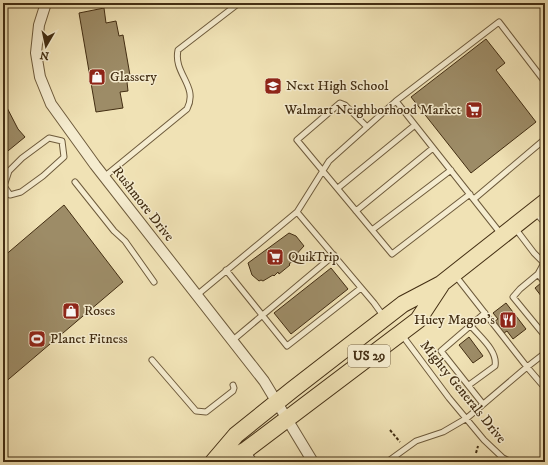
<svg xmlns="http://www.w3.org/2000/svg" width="548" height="465" font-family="'IM FELL DW Pica',serif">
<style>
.building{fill:#9d8c67;stroke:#432e13}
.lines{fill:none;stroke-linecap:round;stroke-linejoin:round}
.lane-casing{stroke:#6e5b3c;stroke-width:7}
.street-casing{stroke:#6e5b3c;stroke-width:12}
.primary-casing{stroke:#432e13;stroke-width:18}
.path{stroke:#432e13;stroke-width:2;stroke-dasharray:3 2;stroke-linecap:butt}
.lane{stroke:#f5eccf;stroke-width:5}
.street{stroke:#f5eccf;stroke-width:10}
.primary{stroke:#f0e2b5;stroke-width:16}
.labels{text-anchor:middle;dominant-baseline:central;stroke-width:3;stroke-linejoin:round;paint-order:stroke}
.shield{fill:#f5eccf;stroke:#78674b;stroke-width:1}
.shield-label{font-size:13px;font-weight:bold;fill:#432e13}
.poi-label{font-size:14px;fill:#432e13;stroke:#f5eccf;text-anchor:start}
.street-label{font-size:14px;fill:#432e13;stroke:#f5eccf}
</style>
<rect width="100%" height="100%" fill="#f0e2b5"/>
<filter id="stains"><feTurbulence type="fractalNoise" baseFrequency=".005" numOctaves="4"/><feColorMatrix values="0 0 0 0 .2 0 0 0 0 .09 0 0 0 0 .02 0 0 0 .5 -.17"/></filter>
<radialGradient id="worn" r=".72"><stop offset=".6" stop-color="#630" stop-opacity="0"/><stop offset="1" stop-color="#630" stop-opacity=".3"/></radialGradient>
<!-- building -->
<path class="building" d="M104 8 106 23 116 21 119 36 123 35 131 81 127 82 128 91 120 92 123 108 96 112 79 13Z
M486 39 505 63 496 70 536 122 471 173 411 97Z
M3 100 18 129 25 137 3 155Z
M64 205 123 282 3 384V257Z
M289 233 296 236 304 246 292 259 293 261 289 264 290 265 279 274 278 272 274 276 273 275 263 281 261 280 259 281 252 275 248 263Z
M331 268 348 289 291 334 274 313Z
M541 283 545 288V301L535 288Z
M506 303 526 329 513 339 507 331 504 333 495 321 498 319 493 313Z
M469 337 483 356 473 363 459 345Z"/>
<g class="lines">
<!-- lane casing -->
<g class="lane-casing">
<path id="lane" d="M396 101 501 234
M367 127 345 105 340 103 297 140 392 254 470 194
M49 138 62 141 64 157 43 176 21 192 10 195 4 186 9 171 22 158Z
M104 177 187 109C199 86 173 74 178 50L239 3
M75 182 114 231 125 241 154 282
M338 188 415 125
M474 199 545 139
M356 211 433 148
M535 212 545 223
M515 228 534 253 545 264
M372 230 451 170
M544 263 538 274 520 289 513 297 545 336
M226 270 287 346 361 288
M538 274 545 283
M455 275 527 367 545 353
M197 295 297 212
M384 317 374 303 297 212 329 161 396 101 499 22 545 82
M402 335 449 398 484 440 503 458 511 462
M233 340 334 255
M152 360 196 411 206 412 233 391 234 388 233 385
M469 385 495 366C498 351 480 337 471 326
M483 404 441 351 485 313
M248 453 255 462
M387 462 416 441 443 432 467 418 527 367 545 388"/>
</g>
<!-- street casing -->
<g class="street-casing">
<path id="street" d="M46 3 39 25 36 53 40 77 51 104 95 165 264 381 313 462"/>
</g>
<!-- primary casing -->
<g class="primary-casing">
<path id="primary" d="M213 462 236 435 292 390 403 304 441 284 545 202
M225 462 246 450 418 320 441 285"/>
</g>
<!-- path -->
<path class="path" d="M390 430 400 442
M476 453 478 446"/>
<!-- lane -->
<use href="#lane" class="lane"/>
<!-- street -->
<use href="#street" class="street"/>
<!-- primary -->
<use href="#primary" class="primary"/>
</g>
<!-- icons -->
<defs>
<g id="shop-square" transform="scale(0.9)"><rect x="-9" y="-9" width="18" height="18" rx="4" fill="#8f2418" stroke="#f5eccf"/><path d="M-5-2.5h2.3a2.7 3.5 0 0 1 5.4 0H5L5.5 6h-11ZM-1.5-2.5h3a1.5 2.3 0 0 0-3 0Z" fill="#fff"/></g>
<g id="school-square" transform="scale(0.9)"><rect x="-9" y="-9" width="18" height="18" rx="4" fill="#8f2418" stroke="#f5eccf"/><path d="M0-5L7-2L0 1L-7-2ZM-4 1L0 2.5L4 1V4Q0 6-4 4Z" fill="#fff"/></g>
<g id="supermarket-square" transform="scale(0.9)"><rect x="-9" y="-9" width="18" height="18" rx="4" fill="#8f2418" stroke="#f5eccf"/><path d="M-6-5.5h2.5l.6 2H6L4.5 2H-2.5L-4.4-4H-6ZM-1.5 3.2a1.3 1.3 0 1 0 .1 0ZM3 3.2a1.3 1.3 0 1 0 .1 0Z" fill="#fff"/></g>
<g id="restaurant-square" transform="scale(0.9)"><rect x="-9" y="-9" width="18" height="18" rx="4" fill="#8f2418" stroke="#f5eccf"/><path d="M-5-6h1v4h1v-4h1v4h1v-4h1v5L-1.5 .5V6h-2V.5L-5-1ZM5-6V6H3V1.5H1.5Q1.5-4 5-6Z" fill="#fff"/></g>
<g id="stadium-square" transform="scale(0.9)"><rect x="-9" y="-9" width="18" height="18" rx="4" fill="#8f2418" stroke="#f5eccf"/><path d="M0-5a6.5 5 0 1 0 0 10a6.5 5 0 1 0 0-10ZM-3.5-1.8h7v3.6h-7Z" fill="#fff"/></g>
</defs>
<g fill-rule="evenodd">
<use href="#shop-square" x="97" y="77"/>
<use href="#school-square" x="273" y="86"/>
<use href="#supermarket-square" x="474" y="110"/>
<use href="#supermarket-square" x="275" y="257"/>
<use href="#shop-square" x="71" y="311"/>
<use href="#restaurant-square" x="508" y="320"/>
<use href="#stadium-square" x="37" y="339"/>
</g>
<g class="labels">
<!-- shield labels -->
<rect class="shield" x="348" y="345" width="42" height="22" rx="3"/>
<g class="shield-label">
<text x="369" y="356">US 29</text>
</g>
<!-- poi labels -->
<g class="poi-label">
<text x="110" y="77">Glassery</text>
<text x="286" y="86">Next High School</text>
<text x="461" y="110" text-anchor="end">Walmart Neighborhood Market</text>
<text x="288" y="257">QuikTrip</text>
<text x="84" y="311">Roses</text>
<text x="495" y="320" text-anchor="end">Huey Magoo's</text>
<text x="50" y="339">Planet Fitness</text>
</g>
<!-- street labels -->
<g class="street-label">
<text transform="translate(143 204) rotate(52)">Rushmore Drive</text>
<text transform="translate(463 392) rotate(51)">Mighty Generals Drive</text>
</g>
</g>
<!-- margin -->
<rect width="548" height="465" fill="none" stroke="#f0e2b5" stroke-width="16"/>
<rect x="4" y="4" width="540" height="457" fill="none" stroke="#432e13" stroke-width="2"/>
<rect x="8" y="8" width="532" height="449" fill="none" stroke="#432e13"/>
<!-- north arrow -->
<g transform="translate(46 46) rotate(189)" stroke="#f5eccf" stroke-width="3" paint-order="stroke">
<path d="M0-3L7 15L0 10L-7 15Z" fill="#432e13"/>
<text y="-6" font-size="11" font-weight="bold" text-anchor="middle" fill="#432e13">N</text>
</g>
<rect width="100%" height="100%" filter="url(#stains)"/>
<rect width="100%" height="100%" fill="url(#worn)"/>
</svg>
